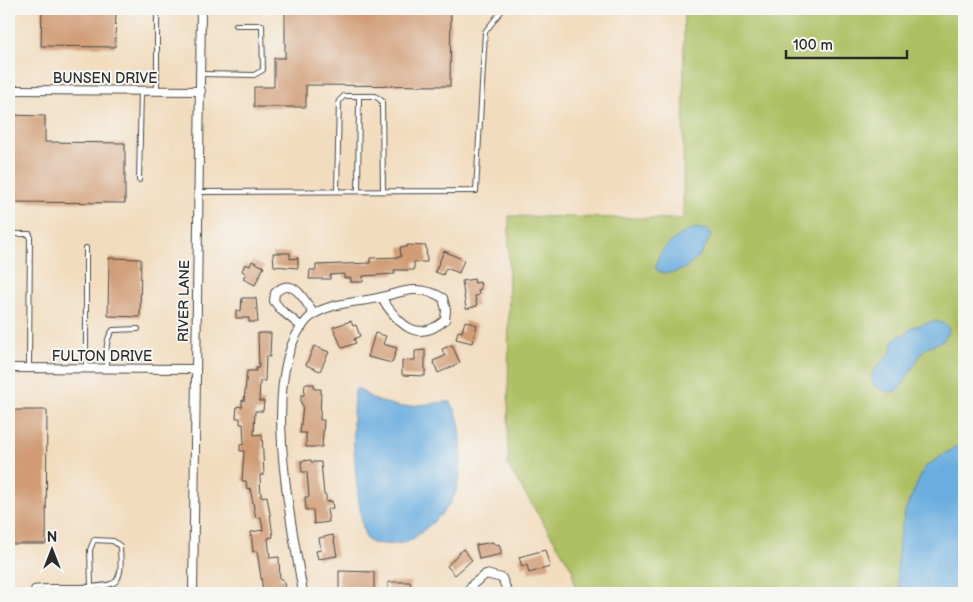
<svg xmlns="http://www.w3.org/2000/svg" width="973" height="602" font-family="'Balsamiq Sans',sans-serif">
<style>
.green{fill:#adbf62;stroke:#6c7546}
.water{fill:#6aaddf;stroke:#4a6c85}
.building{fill:#d09b75}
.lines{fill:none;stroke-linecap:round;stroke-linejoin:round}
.service-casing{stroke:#494641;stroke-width:6}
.minor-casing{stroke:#494641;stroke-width:10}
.service{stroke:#fff;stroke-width:4}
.minor{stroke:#fff;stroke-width:8}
.labels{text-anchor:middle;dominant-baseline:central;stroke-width:4;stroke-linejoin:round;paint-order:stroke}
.street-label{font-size:14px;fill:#2b2b2b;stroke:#f6f6f2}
</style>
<rect width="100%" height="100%" fill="#f6f6f2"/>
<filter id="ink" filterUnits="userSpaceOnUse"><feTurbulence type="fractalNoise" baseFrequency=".02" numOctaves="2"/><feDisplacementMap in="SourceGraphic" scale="10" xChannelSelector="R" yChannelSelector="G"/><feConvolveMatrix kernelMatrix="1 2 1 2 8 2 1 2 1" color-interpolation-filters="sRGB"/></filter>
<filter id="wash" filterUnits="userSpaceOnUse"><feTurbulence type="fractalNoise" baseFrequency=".0096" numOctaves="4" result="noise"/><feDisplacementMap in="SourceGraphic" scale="20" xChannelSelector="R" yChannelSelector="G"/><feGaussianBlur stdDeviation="1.12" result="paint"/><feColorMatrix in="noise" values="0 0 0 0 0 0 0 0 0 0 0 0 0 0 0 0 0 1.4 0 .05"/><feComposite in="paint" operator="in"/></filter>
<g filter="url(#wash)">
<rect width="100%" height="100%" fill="#f2dcbe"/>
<!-- green -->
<path class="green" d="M684 9H952L964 13V593H576L572 569 508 466 509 216 683 219Z"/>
<!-- water -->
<path class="water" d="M696 228 708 230 711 235C702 257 685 277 660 272L656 269C655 250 680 233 696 228Z
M935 321 947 325 949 330 944 340 926 348 920 355C918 362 914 365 910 372 899 391 897 398 874 386 867 368 881 366 890 353 893 349 892 343 895 338L907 333 912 327Z
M357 388 375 400 401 407 446 402H451C460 416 462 437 461 454 461 490 454 506 425 529 419 534 411 542 403 543 393 545 382 544 372 543 368 541 366 539 365 535 358 517 347 399 357 388Z
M964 441V582L958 593H900L897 573 899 540 906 508 925 467Z"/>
<g id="blocks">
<!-- building -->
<path class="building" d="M42 9H116L115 47 41 46Z
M285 9H451L450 86 306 85V107H254V87H274V58H285Z
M9 115 45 116V142L125 143V203L9 202Z
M407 245 426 246 427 262H414V270H394L395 274 363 276V282H351V278H344V274L330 275V279H309L310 270H316V265L370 263V258L401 257 400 247H407Z
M444 251 464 260 459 273 446 268 443 275 435 272Z
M273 253H290V259L298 258V268L274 266Z
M109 258 141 259 140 317 108 316Z
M252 261 264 267 255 285 243 279 246 273 242 271 245 264 250 266Z
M474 279 475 283 480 282 481 289 478 290 479 295 475 296 477 306 466 309 462 281Z
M242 298H256L258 322H249V318H236V310L241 311Z
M351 321 353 326 356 325 360 336 354 339 356 343 342 348 333 327Z
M465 321 477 325 472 343 456 339 458 331 462 332Z
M258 333H271L270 357 266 356 265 381H260L259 401H264L263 411H255L254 435 262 434 264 475H260L261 497 267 496 270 514 273 537 268 538 270 558 279 557 280 579H283L285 588 263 591 257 551 253 552 251 532 263 530 261 517 256 518 250 488 247 489 246 481H242L244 451H240V445L244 444 243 424H240V418H236L237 406 242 407V400L244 401 247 371H256V368H259Z
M375 333 386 336 383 344 397 348 392 363 368 357Z
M452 345 460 363 438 373 433 361 445 356 442 349Z
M314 346 329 352 320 371 306 365Z
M425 350V376L402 375V361L415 360V351Z
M305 384H314V389H321L320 420H324L322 447H306V433H300L303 405 301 404V395H304Z
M9 410H47L46 544H9Z
M311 460V462H321L324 495H326V502L332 501 333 508 327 509 329 522 314 524 313 510H306L305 497H309L307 472H302L301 461Z
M333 535 337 556 318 559 316 551 321 550 319 538Z
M493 542 494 545 499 544 502 554 479 559 476 545Z
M463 549 472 560 455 575 447 566Z
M545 550 550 567 529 573 527 565 522 567 519 557Z
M339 571 374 572V593H339Z
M388 582H411L410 593H388Z"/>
</g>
</g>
<g filter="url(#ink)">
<use href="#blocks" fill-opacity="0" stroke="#494641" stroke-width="1"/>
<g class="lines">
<!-- service casing -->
<g class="service-casing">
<path id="service" d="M157 10H200
M201 74 254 75 263 70 262 25H236
M157 91V9
M139 180 141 91
M337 191 339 101 344 96H375L382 101 383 191
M358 191 359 96
M199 192 476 191 485 32 503 9
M9 234H30L29 368
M86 368V248
M107 368C107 354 104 341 113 330L138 329
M31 593 34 588C49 585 109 591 116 581 123 573 120 556 120 546L113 541 94 540 90 550 91 586"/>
</g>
<!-- minor casing -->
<g class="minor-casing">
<path id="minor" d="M9 90 201 91
M302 327 281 310 274 301 275 293C293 275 305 300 314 315
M9 368 195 369
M193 593 201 9
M303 593C293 528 257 372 307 320 321 305 348 303 367 300 396 296 414 281 443 298L446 310 445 320C415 346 398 321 381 298
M467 593 473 584 486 574 502 578 508 593"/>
</g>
<!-- service -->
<use href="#service" class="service"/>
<!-- minor -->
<use href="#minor" class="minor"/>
</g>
</g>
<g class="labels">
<!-- street labels -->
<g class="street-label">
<text x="105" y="78">BUNSEN DRIVE</text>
<text transform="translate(184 301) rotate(-89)">RIVER LANE</text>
<text x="102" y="356">FULTON DRIVE</text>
</g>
</g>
<!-- margin -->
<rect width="973" height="602" fill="none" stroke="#f6f6f2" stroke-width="30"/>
<!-- north arrow -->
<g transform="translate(52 550)" stroke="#f6f6f2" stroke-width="4" paint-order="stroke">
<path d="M0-4L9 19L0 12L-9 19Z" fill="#2b2b2b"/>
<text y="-8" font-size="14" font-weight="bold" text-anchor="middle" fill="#2b2b2b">N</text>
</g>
<!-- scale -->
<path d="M786 50v8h121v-8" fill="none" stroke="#2b2b2b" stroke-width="2.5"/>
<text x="793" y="50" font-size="15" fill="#2b2b2b" stroke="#f6f6f2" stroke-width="4" paint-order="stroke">100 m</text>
</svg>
